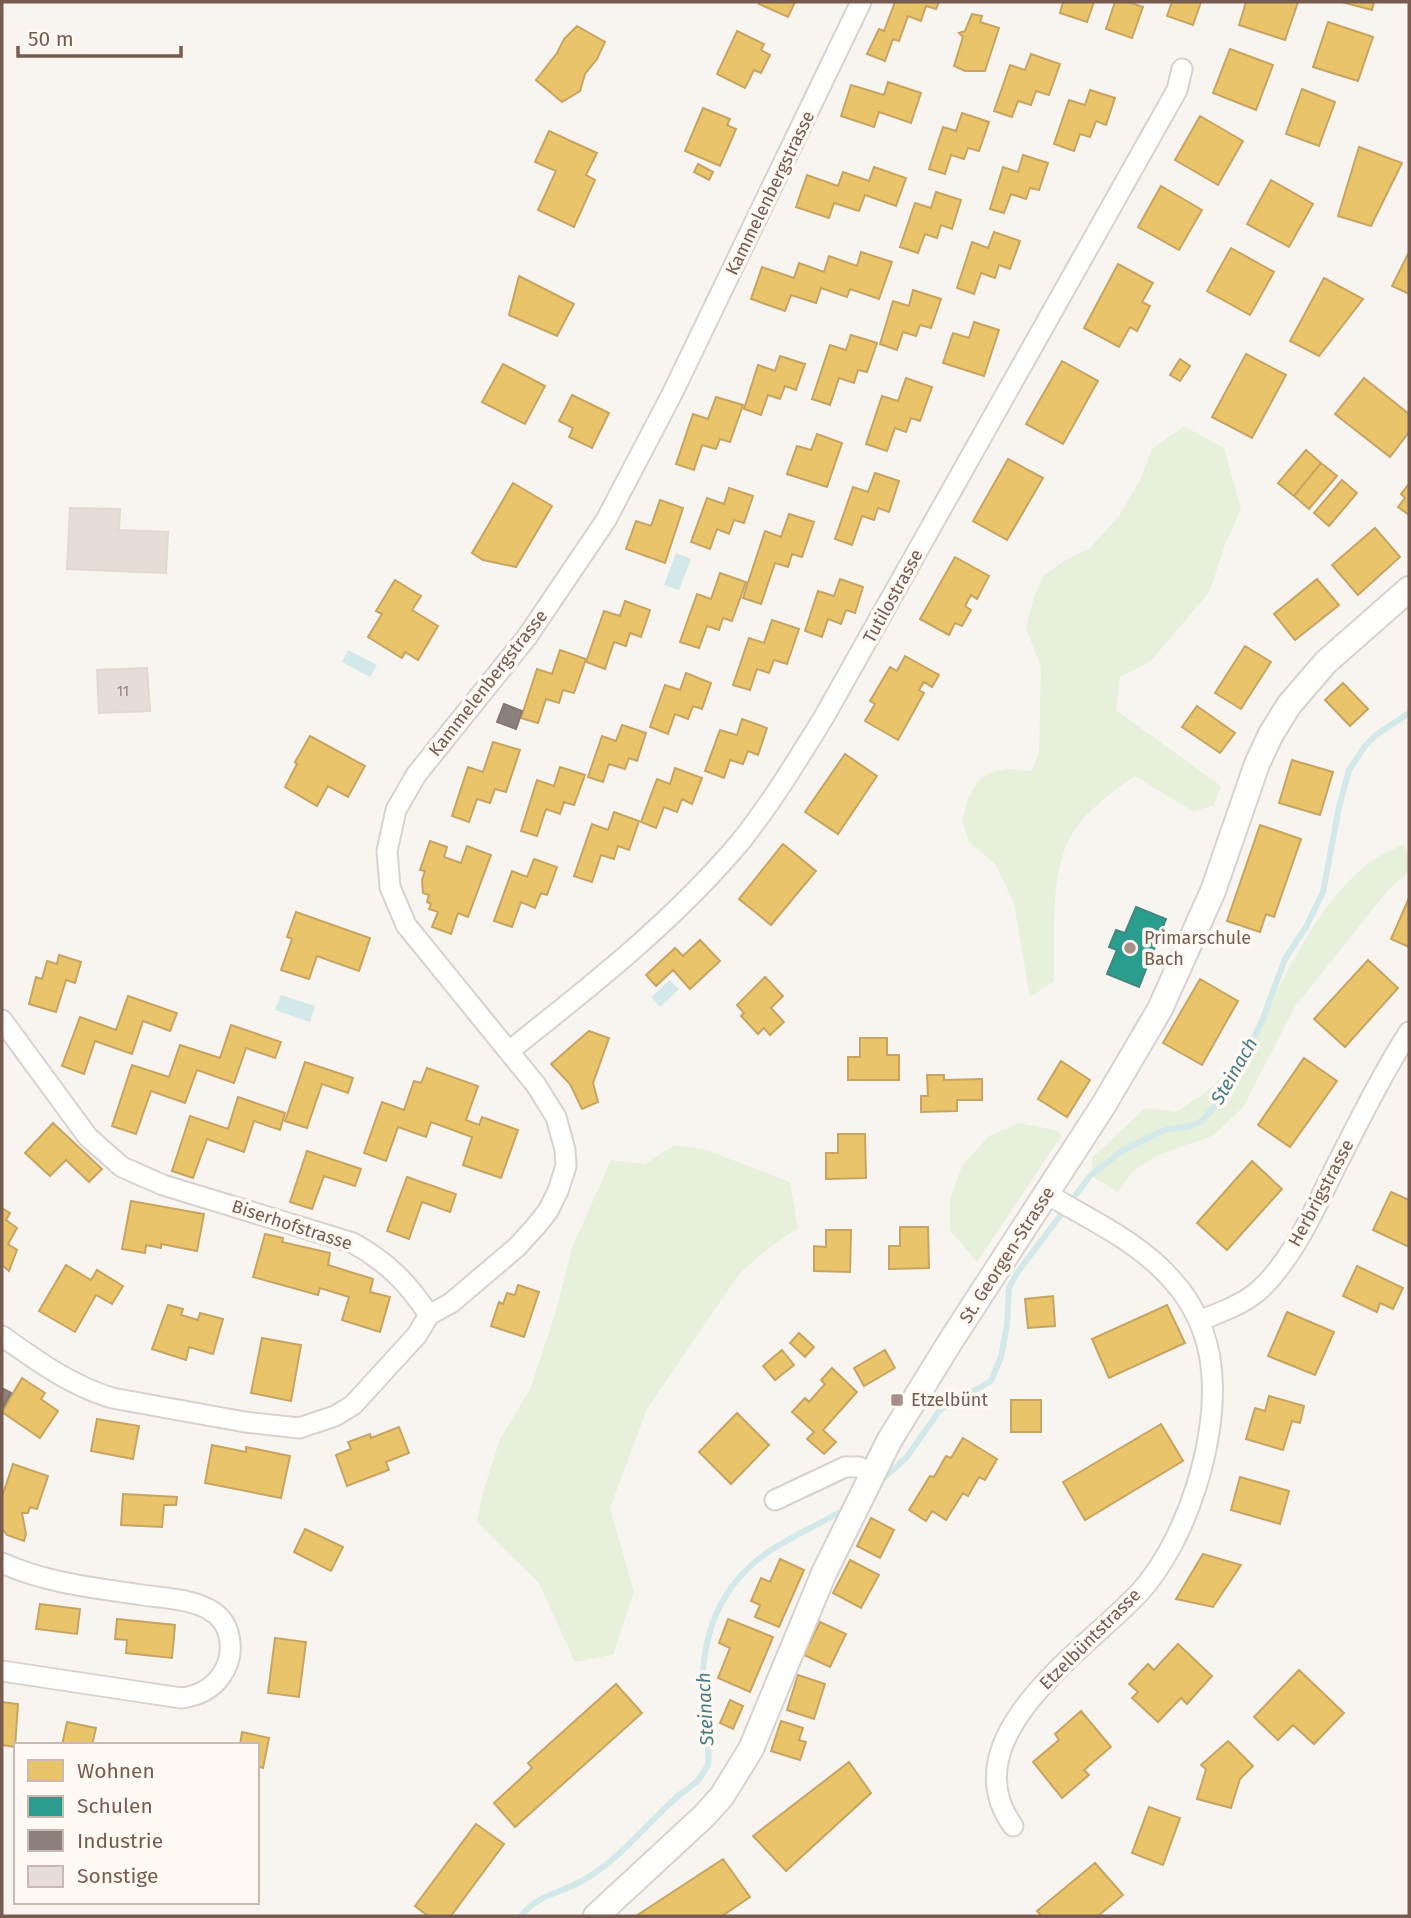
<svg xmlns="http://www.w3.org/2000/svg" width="1411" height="1918" font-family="'Fira Sans',sans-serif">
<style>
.green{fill:#e7f0db}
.water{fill:#d2e8e9}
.homes{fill:#e9c46a;stroke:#c7a462;stroke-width:2}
.schools{fill:#2a9d8f;stroke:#41897c;stroke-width:2}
.industry{fill:#8a817c;stroke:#85766e;stroke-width:2}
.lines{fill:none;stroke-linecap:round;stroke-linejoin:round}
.stream{stroke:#d2e8e9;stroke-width:6}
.building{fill:#e5ded7;stroke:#e1d8d2;stroke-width:2}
.minor-casing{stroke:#d8d2ce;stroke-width:23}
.tertiary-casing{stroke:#d8d2ce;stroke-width:28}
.minor{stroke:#fefefd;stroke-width:19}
.tertiary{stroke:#fefefd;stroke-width:24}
.poi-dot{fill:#a59187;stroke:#fff9f3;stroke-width:2.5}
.labels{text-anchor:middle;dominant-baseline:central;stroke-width:7;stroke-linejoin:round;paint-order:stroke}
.number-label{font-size:14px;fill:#957e73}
.street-label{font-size:18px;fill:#785b4f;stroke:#fff9f3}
.poi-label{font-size:18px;fill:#785b4f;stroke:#fff9f3;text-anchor:start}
.water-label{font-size:19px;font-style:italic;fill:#457c83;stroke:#fff9f3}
</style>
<rect width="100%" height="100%" fill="#f8f5f0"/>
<!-- green -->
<path class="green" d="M1184 426 1224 448 1241 509 1224 547 1210 591 1150 662 1120 677 1116 710 1221 786 1214 805 1194 812 1135 776C1112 792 1085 811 1071 836 1049 874 1055 938 1054 981L1030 997 1014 904 996 865 969 842 962 820 968 799 978 781 989 773 1008 769 1032 771 1039 753 1041 667 1026 628 1034 597 1044 575 1066 560 1090 548 1119 516 1139 482 1152 449Z
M1403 844 1409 856V872L1388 890 1294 1008 1244 1106 1213 1136 1156 1156 1132 1172 1118 1192 1092 1176V1158L1145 1108 1176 1112C1189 1103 1205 1095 1215 1084 1276 1020 1295 924 1366 865 1377 856 1391 851 1403 844Z
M1019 1123 1055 1130 1062 1135 977 1262 950 1230V1199L962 1166 989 1136Z
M674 1145 704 1149 790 1182 798 1228 769 1248 739 1274 647 1409 610 1508 634 1592 613 1655 575 1662 539 1583 477 1522 483 1492 500 1439 530 1389 556 1311 572 1248 611 1160 645 1164Z"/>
<!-- water -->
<path class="water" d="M676 553 691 559 679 590 664 585Z
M348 650 377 665 370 677 342 662Z
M670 980 679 989 660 1007 651 997Z
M281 995 315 1006 310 1022 275 1010Z"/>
<!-- homes -->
<path class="homes" d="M760 2H795L788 17 759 4Z
M895 2H939L936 9 926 6 921 21 908 16 899 41 893 39 885 61 867 54 879 29 884 31Z
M1063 2H1094L1087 22 1060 13Z
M1115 2H1128L1143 7 1132 38 1106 29Z
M1172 2H1201L1193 25 1167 16Z
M1246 2H1298L1285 40 1239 25Z
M1342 2H1374L1372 10Z
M972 14 982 16 980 22 999 28 985 71H965L954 66 963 37 959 33 965 31Z
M1328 22 1373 37 1358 81 1313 67Z
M577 26 605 42 597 59 585 74 580 91 562 102 536 80 557 53 564 39Z
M737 31 764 44 761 50 770 55 761 73 754 70 745 88 717 74Z
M1230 49 1273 65 1256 110 1213 93Z
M1031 54 1060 64 1049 95 1036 91 1031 105 1018 101 1012 117 994 111 1010 65 1025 70Z
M888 82 921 93 911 123 879 112 874 127 841 116 851 85 884 95Z
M1302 89 1335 102 1319 146 1286 134Z
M1090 90 1115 98 1106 125 1096 121 1090 137 1080 134 1074 151 1054 144 1069 100 1085 105Z
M703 108 730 119 727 125 736 129 720 166 685 151Z
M962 113 989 122 979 151 968 148 964 159 951 155 945 174 929 169 943 127 956 131Z
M1200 116 1243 141 1218 185 1175 160Z
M549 131 597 153 586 175 595 180 574 227 538 210 556 171 535 162Z
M1359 147 1402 163 1371 226 1338 216Z
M1023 155 1048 163 1039 190 1030 188 1026 199 1011 194 1004 213 990 209 1003 167 1018 172Z
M698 164 713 172 709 180 694 172Z
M874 167 906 178 896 206 865 195 859 211 834 203 829 218 796 207 807 175 838 186 843 172 869 181Z
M1271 180 1313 204 1289 247 1247 224Z
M1161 186 1202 210 1179 250 1138 227Z
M936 192 961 200 952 229 941 225 937 238 925 234 918 253 900 247 915 203 931 208Z
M994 232 1020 241 1010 269 999 265 995 278 981 273 974 294 957 288 972 242 988 248Z
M1231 248 1274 272 1250 315 1207 291Z
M861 252 892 262 879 299 850 289 847 297 821 288 816 303 791 295 785 311 751 299 762 267 794 278 799 263 824 272 829 256 857 266Z
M1409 252V294L1392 286Z
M1118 264 1153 283 1142 302 1150 306 1137 331 1130 327 1119 347 1084 328Z
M519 276 574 304 557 336 509 315Z
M1324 278 1363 299 1319 356 1290 341Z
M913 290 941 299 931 328 920 325 916 336 903 332 897 350 880 344 893 301 909 306Z
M974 322 999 330 984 376 943 363 953 333 969 338Z
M851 335 877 343 867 372 858 370 854 383 839 378 830 405 812 399 830 345 846 350Z
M1246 354 1286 375 1252 438 1212 417Z
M780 356 805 364 796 390 785 386 780 399 768 395 761 415 744 409 758 365 775 371Z
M1180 359 1190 366 1180 381 1170 375Z
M1062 361 1098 381 1063 444 1026 424Z
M503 364 545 386 525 424 482 402Z
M906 378 932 387 920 421 911 418 906 432 895 428 887 451 866 444 882 396 898 401Z
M1364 378 1409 414V432L1390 457 1335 414Z
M572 395 609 413 592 448 569 437 573 428 559 421Z
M716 397 743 405 730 442 720 439 716 449 702 445 694 470 676 464 693 414 708 419Z
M817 434 842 443 827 487 787 474 797 446 811 450Z
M1306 450 1321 463 1294 496 1278 483Z
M1008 459 1043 478 1007 540 973 521Z
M1321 463 1337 476 1309 509 1294 496Z
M875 473 899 481 889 512 878 508 874 520 862 516 852 545 835 539 853 487 868 492Z
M1342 480 1357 493 1329 526 1314 513Z
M513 483 552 506 516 567 483 560 472 553Z
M1409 484V515L1398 507 1405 498 1401 494Z
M729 488 753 496 744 523 734 520 729 534 717 529 710 549 691 542 707 498 724 504Z
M660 500 683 508 665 563 626 549 636 521 651 526Z
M789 514 814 522 802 557 792 554 788 567 775 563 761 604 743 598 765 531 781 537Z
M1375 528 1400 557 1358 595 1332 565Z
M955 557 989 576 977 599 971 595 965 606 971 610 962 626 955 623 949 635 920 619Z
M720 573 746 582 732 621 723 618 719 630 707 626 699 648 680 642 697 594 711 599Z
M840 579 863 587 855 613 846 610 841 624 828 619 822 637 805 631 818 591 834 596Z
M1317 579 1339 605 1295 640 1274 614Z
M395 580 421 596 412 610 438 626 418 660 405 652 402 658 368 637 382 614 376 611Z
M625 601 650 610 641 637 630 633 626 646 614 642 605 669 586 662 604 611 620 616Z
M772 620 799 629 787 664 774 660 769 673 757 669 750 690 733 685 749 638 764 643Z
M1245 646 1271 662 1241 709 1215 693Z
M560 650 586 659 574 693 563 690 559 703 546 699 538 723 521 718 537 669 552 674Z
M905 656 939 675 932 687 924 682 919 690 924 693 898 740 865 721 875 704 870 701 890 667 897 671Z
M686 673 711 683 702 709 693 706 688 719 675 714 668 734 650 727 665 685 680 690Z
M1343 683 1368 709 1350 726 1325 700Z
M1197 706 1235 733 1220 753 1182 727Z
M742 719 767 728 758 755 748 751 743 764 730 760 724 778 705 771 720 730 737 735Z
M622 725 646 733 637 761 629 758 625 769 609 764 603 782 588 777 602 736 616 741Z
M310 736 365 766 348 797 328 786 317 806 285 787 297 764 295 762Z
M493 742 520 750 506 792 495 789 490 803 477 799 469 822 452 816 468 767 483 772Z
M845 754 877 776 838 834 805 812Z
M1292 760 1333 772 1320 815 1279 803Z
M560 767 585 775 574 805 564 802 560 814 546 809 537 836 521 831 537 780 554 786Z
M675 768 702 778 692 804 682 799 677 812 664 807 656 828 641 822 657 779 670 784Z
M614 812 639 821 629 850 618 846 614 859 601 855 592 882 574 876 592 824 608 830Z
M1260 825 1301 839 1274 917 1266 914 1260 932 1227 921Z
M430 841 447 847 444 857 461 863 467 846 491 855 468 917 458 913 451 934 432 927 438 912 429 909 431 904 427 902 429 895 423 893 422 880 425 871 420 870Z
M783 844 816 871 771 925 739 899Z
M534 859 557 867 547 895 541 893 535 908 521 902 512 927 494 921 512 871 527 877Z
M1409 898V947L1391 939Z
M296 912 370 938 359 971 317 956 309 979 281 970 292 939 287 937Z
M700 940 720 961 690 989 673 970 656 986 646 975 675 948 683 956Z
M59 955 81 962 75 983 66 980 56 1012 29 1004 36 977 42 979 47 961 57 964Z
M1368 960 1398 988 1345 1047 1314 1019Z
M765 977 783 996 771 1008 784 1022 770 1035 764 1028 758 1034 741 1016 744 1013 737 1005Z
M1200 979 1238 1001 1202 1065 1163 1043Z
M128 996 177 1013 170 1031 143 1021 132 1054 95 1041 84 1074 62 1066 80 1017 116 1030Z
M231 1025 281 1042 275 1058 246 1048 234 1083 197 1070 185 1103 151 1091 136 1134 112 1126 132 1065 169 1077 180 1045 220 1058Z
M589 1031 609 1038 593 1083 598 1102 582 1109 570 1084 551 1064Z
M860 1038H887V1055H899V1080H848V1057H860Z
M1304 1058 1337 1081 1290 1147 1258 1125Z
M1061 1061 1090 1080 1067 1117 1038 1099Z
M305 1062 353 1078 348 1093 322 1084 307 1128 285 1121Z
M427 1068 478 1086 466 1120 479 1125 482 1117 518 1130 501 1178 463 1165 472 1137 431 1122 426 1137 398 1127 386 1161 364 1153 382 1102 404 1110 414 1081 421 1083Z
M927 1075H944V1080L982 1079V1100H957V1111L921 1112V1096H928Z
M238 1097 285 1113 280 1130 254 1121 244 1152 207 1139 193 1178 172 1171 190 1116 228 1129Z
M53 1123 102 1169 89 1182 66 1160 50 1176 25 1153Z
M838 1134H865L866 1178 826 1179V1153H838Z
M307 1151 361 1169 355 1186 324 1176 312 1209 290 1202Z
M1252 1161 1282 1189 1227 1250 1197 1223Z
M407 1177 456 1194 450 1212 422 1202 409 1239 387 1231Z
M1391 1192 1409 1200V1247L1373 1230Z
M131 1201 204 1214 197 1251 161 1244V1248L146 1245 145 1253 122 1249Z
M2 1208 10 1213 6 1220 17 1228 8 1244 17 1250 9 1271 2 1265Z
M900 1227H928L929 1268 889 1269V1246H900Z
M826 1230H851L850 1272 814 1271V1246L826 1247Z
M265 1234 283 1238 282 1242 330 1253 328 1265 373 1279 370 1292 390 1297 380 1332 342 1320 349 1297 320 1288 318 1295 253 1277Z
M66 1265 91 1280 97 1270 123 1286 112 1304 96 1295 75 1332 39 1311Z
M1357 1266 1403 1288 1393 1309 1380 1303 1377 1312 1343 1296Z
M518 1285 539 1292 524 1337 491 1326 499 1302 503 1304 507 1293 515 1295Z
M1053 1296 1055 1326 1028 1328 1025 1299Z
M168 1305 183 1309 181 1315 198 1320 200 1313 223 1319 213 1354 189 1347 186 1360 152 1349Z
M1167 1305 1185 1343 1109 1378 1092 1339Z
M1287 1312 1334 1332 1315 1375 1268 1356Z
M799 1333 814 1347 805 1357 790 1343Z
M262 1338 301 1345 291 1401 251 1393Z
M782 1350 794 1365 775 1380 763 1366Z
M885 1350 895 1368 864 1386 854 1368Z
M832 1368 857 1392 823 1430 836 1442 824 1454 807 1439 814 1432 792 1412 805 1398 809 1402 825 1384 821 1380Z
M22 1378 45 1393 41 1399 58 1411 40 1438 2 1412Z
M1269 1396 1304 1406 1300 1423 1292 1421 1283 1450 1246 1439 1255 1408 1265 1411Z
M1011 1400H1041V1432H1011Z
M737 1413 769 1445 731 1484 699 1452Z
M97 1419 139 1426 133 1459 91 1451Z
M1161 1424 1183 1461 1085 1520 1063 1482Z
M399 1427 409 1453 386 1462 389 1470 347 1486 336 1455 351 1449 348 1442 370 1434 371 1438Z
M963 1438 997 1459 985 1480 979 1477 968 1496 963 1493 946 1520 932 1511 926 1521 909 1510 930 1476 934 1477 946 1456 951 1458Z
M212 1445 246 1452V1447L290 1456 281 1498 205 1483Z
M13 1464 48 1476 37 1509 30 1507 28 1513H22L26 1534 24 1541 7 1535 2 1529V1497Z
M1240 1477 1289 1491 1280 1524 1231 1510Z
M123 1494 177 1497 176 1505H164L162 1527 121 1525Z
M871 1518 894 1530 880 1558 857 1546Z
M305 1529 343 1547 331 1571 294 1552Z
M1203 1554 1241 1565 1213 1607 1176 1599Z
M780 1559 804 1570 779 1627 755 1617 760 1605 751 1601 761 1578 770 1582Z
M850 1560 879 1575 861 1608 833 1593Z
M40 1604 80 1609 77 1634 36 1629Z
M117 1619 175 1625 172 1658 126 1653 127 1640 115 1639Z
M728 1619 773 1637 750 1692 718 1678 730 1648 719 1643Z
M820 1622 846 1634 830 1667 804 1655Z
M275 1638 306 1642 299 1697 268 1693Z
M1178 1644 1212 1676 1187 1704 1181 1698 1158 1722 1132 1698 1138 1692 1129 1684 1148 1664 1154 1670Z
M1299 1670 1344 1713 1314 1744 1293 1725 1278 1740 1254 1717Z
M798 1675 825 1684 814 1719 787 1710Z
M616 1684 642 1713 515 1827 494 1803 532 1768 528 1763Z
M730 1700 743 1706 733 1729 720 1723Z
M2 1702 18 1704 15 1747 2 1745Z
M1081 1711 1111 1747 1084 1770 1089 1775 1062 1798 1033 1762 1059 1740 1055 1734Z
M781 1721 803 1728 799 1740 806 1742 800 1760 771 1751Z
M67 1722 96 1728 92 1745H62Z
M242 1732 269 1738 263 1768 257 1766V1745H240Z
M1228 1741 1253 1766 1240 1779 1231 1808 1197 1799 1206 1769 1201 1765Z
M849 1762 871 1793 786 1871 753 1836Z
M1149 1807 1180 1818 1163 1865 1132 1853Z
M476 1824 504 1844 451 1916H428L415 1906Z
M723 1859 750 1897 722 1916H636Z
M1095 1863 1123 1895 1098 1916H1042L1037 1911Z"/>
<!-- schools -->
<path class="schools" d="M1136 907 1166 919 1139 987 1107 974 1117 950 1109 947 1116 930 1125 933Z"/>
<!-- industry -->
<path class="industry" d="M504 704 522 711 516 729 497 722Z
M2 1388 11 1393 2 1409Z"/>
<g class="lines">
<!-- stream -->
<path class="stream" d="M878 1483 906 1458 940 1410 991 1381 1001 1357 1007 1325 1009 1288 1017 1273 1090 1176 1123 1150 1164 1130 1190 1126 1202 1121 1215 1106 1229 1086 1262 1021 1285 959 1306 927 1323 892 1339 807 1349 770 1365 746 1376 735 1409 713
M521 1916C536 1896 559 1893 580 1882 620 1860 643 1827 676 1798 683 1791 694 1786 700 1778 702 1774 707 1768 708 1764 711 1754 704 1728 703 1716 698 1651 711 1591 768 1552 790 1538 815 1526 838 1513"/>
</g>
<!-- building -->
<path class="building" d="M70 508 120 509 119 530 168 532 166 573 67 569Z
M147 668 150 711 99 713 97 670Z"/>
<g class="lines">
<!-- minor casing -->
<g class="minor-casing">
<path id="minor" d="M2 1020 88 1137 122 1167 163 1185 353 1243C387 1262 407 1282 429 1315L417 1335 353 1405 335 1416 299 1428 245 1422 112 1398C70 1385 37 1361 2 1336
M509 1051C590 987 674 921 741 841 772 802 798 759 824 717L1177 90 1182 69
M429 1315 451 1303 517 1247 536 1226 548 1211 558 1191 566 1166 565 1150 556 1117 536 1085 406 925 390 887 387 851 396 810 416 775 527 637 606 520 672 394 861 2
M1199 1321C1218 1313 1240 1306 1257 1292 1290 1264 1315 1209 1334 1170 1358 1123 1381 1076 1409 1032
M775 1500 845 1467H859L874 1474
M2 1563C46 1583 95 1588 142 1595 164 1598 191 1599 210 1610 233 1623 236 1655 221 1676 211 1690 198 1696 181 1698L2 1671
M1013 1826C949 1737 1087 1649 1139 1593 1187 1541 1220 1436 1211 1366 1208 1336 1194 1304 1173 1281 1140 1242 1090 1220 1047 1194"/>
</g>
<!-- tertiary casing -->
<g class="tertiary-casing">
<path id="tertiary" d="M596 1916 704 1816 722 1796 751 1749 824 1573 889 1441 950 1342 1103 1106 1160 1009 1213 891 1257 764 1271 734 1289 705 1326 662 1409 589"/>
</g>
<!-- minor -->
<use href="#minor" class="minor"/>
<!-- tertiary -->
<use href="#tertiary" class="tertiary"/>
</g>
<!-- markers -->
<g class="poi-dot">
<circle cx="1130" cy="948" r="7"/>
<rect x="890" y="1393" width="14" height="14" rx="3.5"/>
</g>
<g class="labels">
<!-- number labels -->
<g class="number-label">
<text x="123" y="691">11</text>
</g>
<!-- street labels -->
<g class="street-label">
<text transform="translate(770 193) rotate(-64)">Kammelenbergstrasse</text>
<text transform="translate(893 596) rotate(-61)">Tutilostrasse</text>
<text transform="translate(488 683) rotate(-52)">Kammelenbergstrasse</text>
<text transform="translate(1321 1193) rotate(-62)">Herbrigstrasse</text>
<text transform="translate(292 1225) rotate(18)">Biserhofstrasse</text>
<text transform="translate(1007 1255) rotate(-57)">St. Georgen-Strasse</text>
<text transform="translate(1090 1639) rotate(-45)">Etzelbüntstrasse</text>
</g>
<!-- poi labels -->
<g class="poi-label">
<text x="1144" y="938">Primarschule<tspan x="1144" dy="21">Bach</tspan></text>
<text x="911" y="1400">Etzelbünt</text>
</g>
<!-- water labels -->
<g class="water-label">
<text transform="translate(1234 1071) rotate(-60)">Steinach</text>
<text transform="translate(705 1709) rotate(-93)">Steinach</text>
</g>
</g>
<!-- border -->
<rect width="1411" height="1918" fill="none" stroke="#785b4f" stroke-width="7"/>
<!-- legend -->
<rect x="14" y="1743" width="245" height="161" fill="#fff9f3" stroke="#c9bab1" stroke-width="2"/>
<rect x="28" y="1760" width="35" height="21" fill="#e9c46a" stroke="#c9bab1" stroke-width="2"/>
<text x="77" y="1778" font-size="21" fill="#785b4f">Wohnen</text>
<rect x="28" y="1796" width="35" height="21" fill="#2a9d8f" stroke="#c9bab1" stroke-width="2"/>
<text x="77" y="1813" font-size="21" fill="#785b4f">Schulen</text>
<rect x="28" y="1830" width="35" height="21" fill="#8a817c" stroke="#c9bab1" stroke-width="2"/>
<text x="77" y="1848" font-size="21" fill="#785b4f">Industrie</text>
<rect x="28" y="1866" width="35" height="21" fill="#e5ded7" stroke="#c9bab1" stroke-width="2"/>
<text x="77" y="1883" font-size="21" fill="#785b4f">Sonstige</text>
<!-- scale -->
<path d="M18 46v10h163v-10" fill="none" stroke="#785b4f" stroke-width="3.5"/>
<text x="28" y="46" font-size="21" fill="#785b4f" stroke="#fff9f3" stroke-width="5" paint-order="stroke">50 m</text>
</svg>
